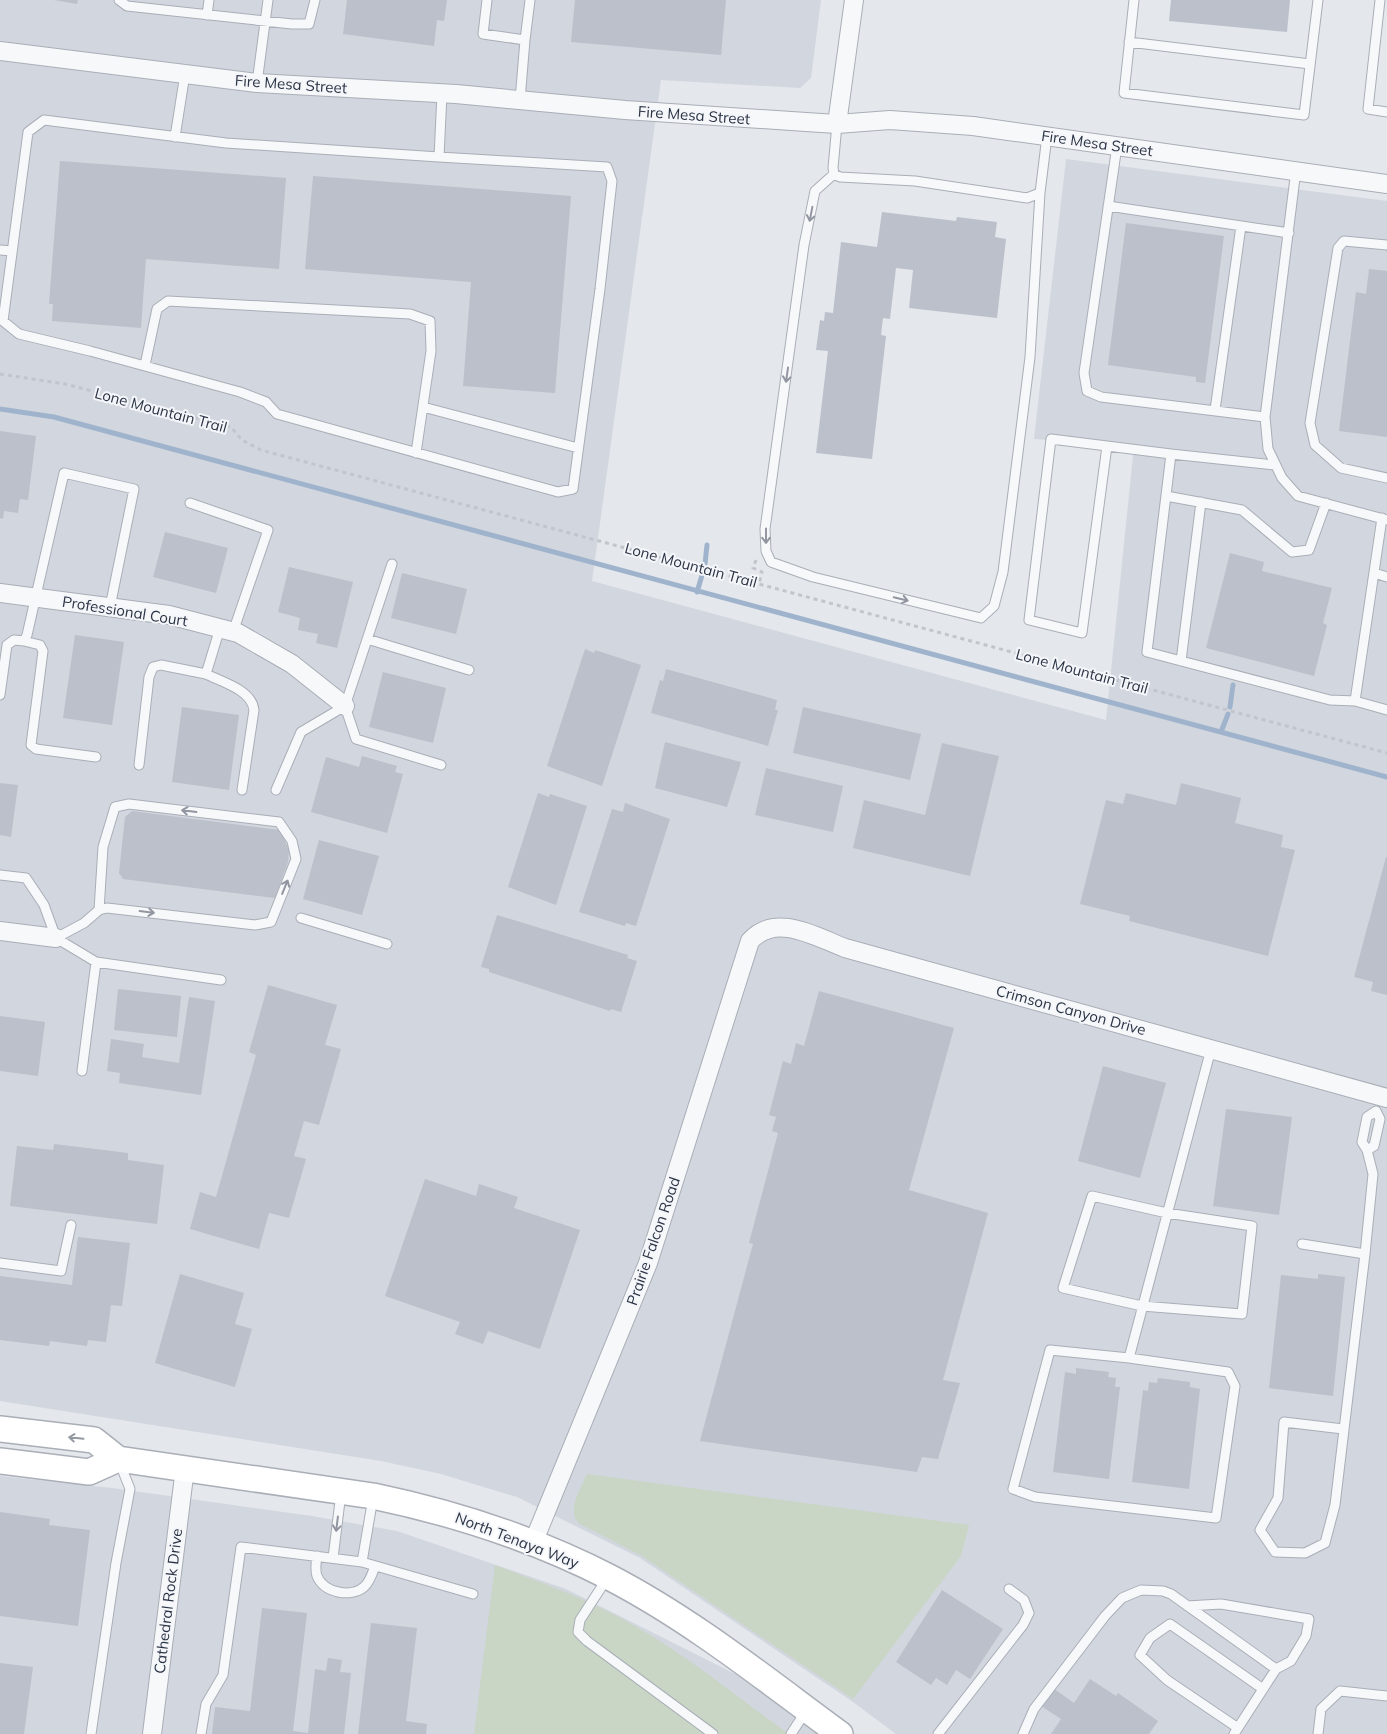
<svg xmlns="http://www.w3.org/2000/svg" width="1387" height="1734" font-family="Mulish,sans-serif">
<style>
.built{fill:#d2d6de}
.green{fill:#c9d6c5}
.lines{fill:none;stroke-linecap:round;stroke-linejoin:round}
.stream{stroke:#9fb4cc;stroke-width:5}
.building{fill:#bbc0ca}
.lane-casing{stroke:#a9aeb7;stroke-width:11}
.street-casing{stroke:#a9aeb7;stroke-width:20}
.secondary-casing{stroke:#a9aeb7;stroke-width:28}
.path{stroke:#c2c5cb;stroke-width:3;stroke-dasharray:4 4;stroke-linecap:butt}
.lane{stroke:#f7f8fa;stroke-width:9}
.street{stroke:#f7f8fa;stroke-width:18}
.secondary{stroke:#fff;stroke-width:25}
.oneway{stroke:#9196a0}
.oneway2{stroke:#959aa2}
.labels{text-anchor:middle;dominant-baseline:central;stroke-width:4;stroke-linejoin:round;paint-order:stroke}
.street-label{font-size:15px;fill:#2b3445;stroke:#f4f6f9}
</style>
<rect width="100%" height="100%" fill="#e4e7ec"/>
<!-- built -->
<path class="built" d="M0 0H821L811 78 800 88 661 80 592 581 1106 720 1134 446 1034 439 1066 159 1387 201V1734H896L853 1702 640 1558 517 1497 441 1474 381 1461 0 1401Z
M0 1476 112 1488 312 1516 397 1531 566 1589 807 1710 840 1734H0Z"/>
<!-- green -->
<path class="green" d="M587 1474 969 1525 961 1556 853 1699 642 1556 580 1524C565 1511 581 1489 587 1474Z
M495 1565C536 1581 577 1595 615 1615 677 1647 733 1694 789 1734H474Z"/>
<g class="lines">
<!-- stream -->
<path class="stream" d="M0 409 54 417 1387 777
M705 564 707 545
M697 592 703 572
M1230 707 1233 685
M1221 732 1228 714"/>
</g>
<!-- building -->
<path class="building" d="M54 0H78L77 4Z
M347 0H447L444 21 437 20 434 46 343 34Z
M575 0H726L721 55 571 42Z
M1171 0H1290L1287 32 1169 21Z
M60 161 286 178 279 269 146 259 141 328 52 321 53 304H49Z
M313 176 571 196 555 393 463 386 471 282 305 269Z
M882 212 956 221 957 217 997 222 995 237 1006 239 997 318 909 308 913 270 896 268 890 319 883 318 881 335 886 336 872 459 816 453 828 351 816 350 820 320 824 321 825 312 833 313 841 242 877 247Z
M1126 223 1224 236 1205 383 1196 382V377L1108 365Z
M1369 269 1387 271V437L1339 431 1356 292 1366 294Z
M0 431 36 436 28 500 20 499 18 513 4 511 3 519 0 518Z
M165 532 228 548 216 593 153 577Z
M1230 553 1264 562 1262 571 1332 588 1323 623 1327 625 1314 676 1206 648Z
M289 567 353 582 337 648 316 643 318 634 298 630 300 618 278 612Z
M402 573 467 589 456 634 391 618Z
M75 635 124 642 112 725 63 718Z
M585 649 594 653 595 650 641 665 602 786 547 766Z
M666 669 777 700 775 710H778L768 746 651 713 660 680 663 681Z
M383 672 446 688 433 743 369 727Z
M182 707 239 715 229 790 172 782Z
M803 707 921 734 910 780 793 753Z
M665 742 741 762 727 807 655 788Z
M942 743 999 756 970 876 853 848 864 800 925 815Z
M362 756 397 766 395 772 403 774 387 833 311 812 326 757 359 767Z
M766 768 843 786 833 832 755 815Z
M0 783 18 785 11 837 0 835Z
M1181 783 1241 798 1235 823 1283 835 1281 847 1295 850 1268 956 1129 921 1130 916 1080 904 1106 800 1123 804 1126 793 1176 805Z
M538 793 549 797 550 794 587 806 556 905 508 887Z
M625 803 670 819 636 926 626 923 625 926 579 912 612 809 623 812Z
M132 811 280 830 289 850 288 862 275 898 123 879 119 873 125 817Z
M319 840 379 856 362 915 303 899Z
M1386 857H1387V995L1371 991 1373 982 1354 977Z
M497 915 628 955 627 958 637 961 621 1012 611 1009 610 1011 489 972V969L481 967Z
M268 985 337 1005 325 1045 341 1049 319 1125 304 1121 294 1156 306 1159 289 1218 269 1213 259 1249 190 1229 200 1192 216 1197 256 1055 249 1052Z
M118 989 181 996 177 1037 114 1030Z
M819 991 954 1028 909 1190 988 1213 943 1380 960 1383 938 1459 922 1457 917 1472 700 1441 753 1244 749 1243 778 1133 772 1131 776 1117 769 1115 783 1061 791 1064 796 1043 804 1046Z
M189 997 215 1001 201 1095 119 1083 120 1073 107 1071 111 1039 144 1044 142 1057 179 1063Z
M0 1016 45 1022 38 1076 0 1071Z
M1103 1066 1166 1083 1140 1178 1078 1161Z
M1226 1109 1292 1117 1279 1215 1213 1206Z
M54 1144 128 1153V1160L164 1165 157 1224 10 1206 17 1146 53 1150Z
M425 1179 476 1196 479 1184 518 1197 514 1208 580 1230 540 1349 488 1331 483 1344 455 1334 460 1322 385 1296Z
M78 1237 130 1243 122 1306 111 1305 106 1342 88 1340 87 1346 50 1341 49 1346 0 1340V1276L72 1285Z
M180 1274 244 1293 235 1324 252 1329 235 1387 155 1363Z
M1318 1274 1345 1277 1333 1396 1269 1388 1281 1275 1318 1279Z
M1076 1368 1109 1372 1108 1377 1116 1378 1115 1387H1120L1109 1479 1053 1472 1065 1372 1076 1374Z
M1158 1378 1190 1382V1387L1200 1389 1189 1489 1132 1482 1143 1390 1148 1391 1149 1382 1157 1383Z
M0 1512 50 1519 49 1525 90 1530 78 1626 0 1616Z
M942 1590 1003 1629 970 1679 956 1670 947 1685 936 1678 931 1685 896 1662Z
M262 1608 307 1613 293 1731 308 1733 315 1669 326 1671 328 1658 342 1660 340 1672 351 1673 344 1734H212L215 1707 250 1711Z
M371 1623 417 1628 406 1721 427 1724 426 1734H358Z
M0 1663 33 1667 24 1734H0Z
M1090 1679 1116 1696 1118 1693 1158 1721 1149 1734H1051L1061 1719 1041 1706 1053 1688 1074 1703Z"/>
<g class="lines">
<!-- lane casing -->
<g class="lane-casing">
<path id="lane" d="M119 0 127 6 292 24H309L315 0
M487 0 483 34 525 40 520 100
M1134 0 1124 93 1304 115 1318 0
M1380 0 1368 109 1387 112
M207 15 209 0
M525 40 530 0
M1129 42 1310 64
M257 83 268 0
M837 124 833 168 834 174 840 177 915 181 1027 198 1040 193 1047 136
M175 137 185 74
M1117 146 1084 373 1087 391 1101 397 1265 417
M439 157 226 143 44 120 28 132 3 321 19 334 90 351 240 392 266 402 277 414 558 492 573 489 600 289 612 181 607 167 439 157 442 94
M1296 170 1265 417 1268 449 1282 478 1298 496 1387 520
M834 174 815 191 804 245 765 529 766 551 771 562 813 577 981 618 994 606 1003 572 1030 357 1040 193
M1108 206 1289 233
M1387 245 1344 241 1338 248 1310 423 1315 445 1341 468 1387 478
M0 250 12 251
M145 365 157 309 168 301 410 314 430 321 431 351 416 453
M423 407 578 448
M1215 410 1241 226
M1107 446 1082 633 1029 620 1051 439 1171 454
M1275 465 1171 454 1147 652 1330 700 1355 701 1382 518
M1166 496 1242 510 1292 552 1309 550 1326 503
M190 503 268 530 233 632
M392 564 345 706 356 739 441 765
M1374 573 1387 577
M220 628 206 674C222 682 252 690 254 710L242 790
M367 639 469 670
M24 641 40 645 43 651 31 745 36 749 96 757
M1181 661 1201 502
M0 695 7 645 14 640 24 641 27 635 64 473 134 489 110 607
M1355 701 1387 710
M139 765 149 677 153 667 161 665 206 674
M276 790 301 732 345 706
M0 875 26 878 44 905 56 938 96 962 221 980
M301 918 387 944
M56 938 84 923 99 910 107 908 255 925 271 922 296 859 292 841 279 822 129 804 115 807 103 847 99 910
M82 1071 96 962
M1376 1111 1380 1119 1374 1146 1367 1150 1362 1142 1367 1117Z
M1092 1196 1167 1213 1252 1226 1242 1314 1142 1306 1063 1288Z
M1302 1244 1365 1254 1373 1174 1367 1150
M0 1263 61 1271 71 1225
M1129 1358 1050 1350 1013 1489 1035 1497 1216 1518 1235 1386 1228 1372 1129 1358 1211 1049
M1343 1429 1284 1422 1278 1498 1260 1530 1275 1552 1305 1553 1325 1543 1335 1505 1365 1254
M317 1556C316 1562 315 1570 317 1576 324 1593 351 1598 364 1587 370 1582 372 1574 375 1566
M333 1558 341 1493
M362 1562 373 1498
M608 1577 580 1620 578 1632 587 1641 713 1734
M1187 1606 1221 1604 1309 1619 1306 1636 1291 1661 1276 1669 1234 1734
M1238 1728 1167 1680 1140 1655 1150 1638 1170 1624 1263 1689
M91 1734 116 1563 130 1489 119 1461
M201 1734 206 1704 223 1675 241 1547 362 1562 473 1594
M791 1734 806 1711
M938 1734 1023 1625 1029 1613 1024 1600 1009 1589
M1023 1734 1034 1709 1105 1616 1122 1598 1141 1590 1163 1591 1171 1594 1276 1669
M1318 1734 1321 1709 1340 1691 1387 1696"/>
</g>
<!-- street casing -->
<g class="street-casing">
<path id="street" d="M0 51 257 83 456 94 625 110 806 122 837 124 890 120 973 126 1387 184
M837 124 854 0
M0 593 169 615 238 633 292 664 345 706
M0 931 56 938
M533 1543 648 1263 750 941C776 912 816 937 845 948L1387 1098
M152 1734 185 1468"/>
</g>
<!-- secondary casing -->
<g class="secondary-casing">
<path id="secondary" d="M0 1429 94 1440 118 1459 373 1496C454 1513 535 1539 609 1577 692 1620 765 1679 840 1734
M0 1461 89 1472 118 1459"/>
</g>
<!-- path -->
<path class="path" d="M0 374 65 384 231 427 242 440 261 450 1387 753
M756 560 753 568 762 572 759 584"/>
<!-- lane -->
<use href="#lane" class="lane"/>
<!-- street -->
<use href="#street" class="street"/>
<!-- secondary -->
<use href="#secondary" class="secondary"/>
</g>
<!-- one-way arrows -->
<defs><path id="oneway-shaft" d="M-6 0H5M1.5-3L5.5 0L1.5 3" fill="none" stroke-width="1.6" stroke-linecap="round" stroke-linejoin="round" transform="scale(1.25)"/></defs>
<g class="oneway">
<use href="#oneway-shaft" transform="translate(811 214) rotate(101)"/>
<use href="#oneway-shaft" transform="translate(787 375) rotate(98)"/>
<use href="#oneway-shaft" transform="translate(766 536) rotate(90)"/>
<use href="#oneway-shaft" transform="translate(901 599) rotate(14)"/>
<use href="#oneway-shaft" transform="translate(189 811) rotate(-173)"/>
<use href="#oneway-shaft" transform="translate(285 887) rotate(-68)"/>
<use href="#oneway-shaft" transform="translate(147 912) rotate(7)"/>
<use href="#oneway-shaft" transform="translate(337 1524) rotate(97)"/>
</g>
<use class="oneway2" href="#oneway-shaft" transform="translate(76 1438) rotate(-174)"/>
<g class="labels">
<!-- street labels -->
<g class="street-label">
<text transform="translate(291 84) rotate(4)">Fire Mesa Street</text>
<text transform="translate(694 115) rotate(4)">Fire Mesa Street</text>
<text transform="translate(1097 143) rotate(8)">Fire Mesa Street</text>
<text transform="translate(161 410) rotate(15)">Lone Mountain Trail</text>
<text transform="translate(691 565) rotate(15)">Lone Mountain Trail</text>
<text transform="translate(125 611) rotate(9)">Professional Court</text>
<text transform="translate(1082 671) rotate(15)">Lone Mountain Trail</text>
<text transform="translate(1071 1010) rotate(15)">Crimson Canyon Drive</text>
<text transform="translate(653 1241) rotate(-71)">Prairie Falcon Road</text>
<text transform="translate(517 1540) rotate(21)">North Tenaya Way</text>
<text transform="translate(168 1601) rotate(-83)">Cathedral Rock Drive</text>
</g>
</g>
</svg>
